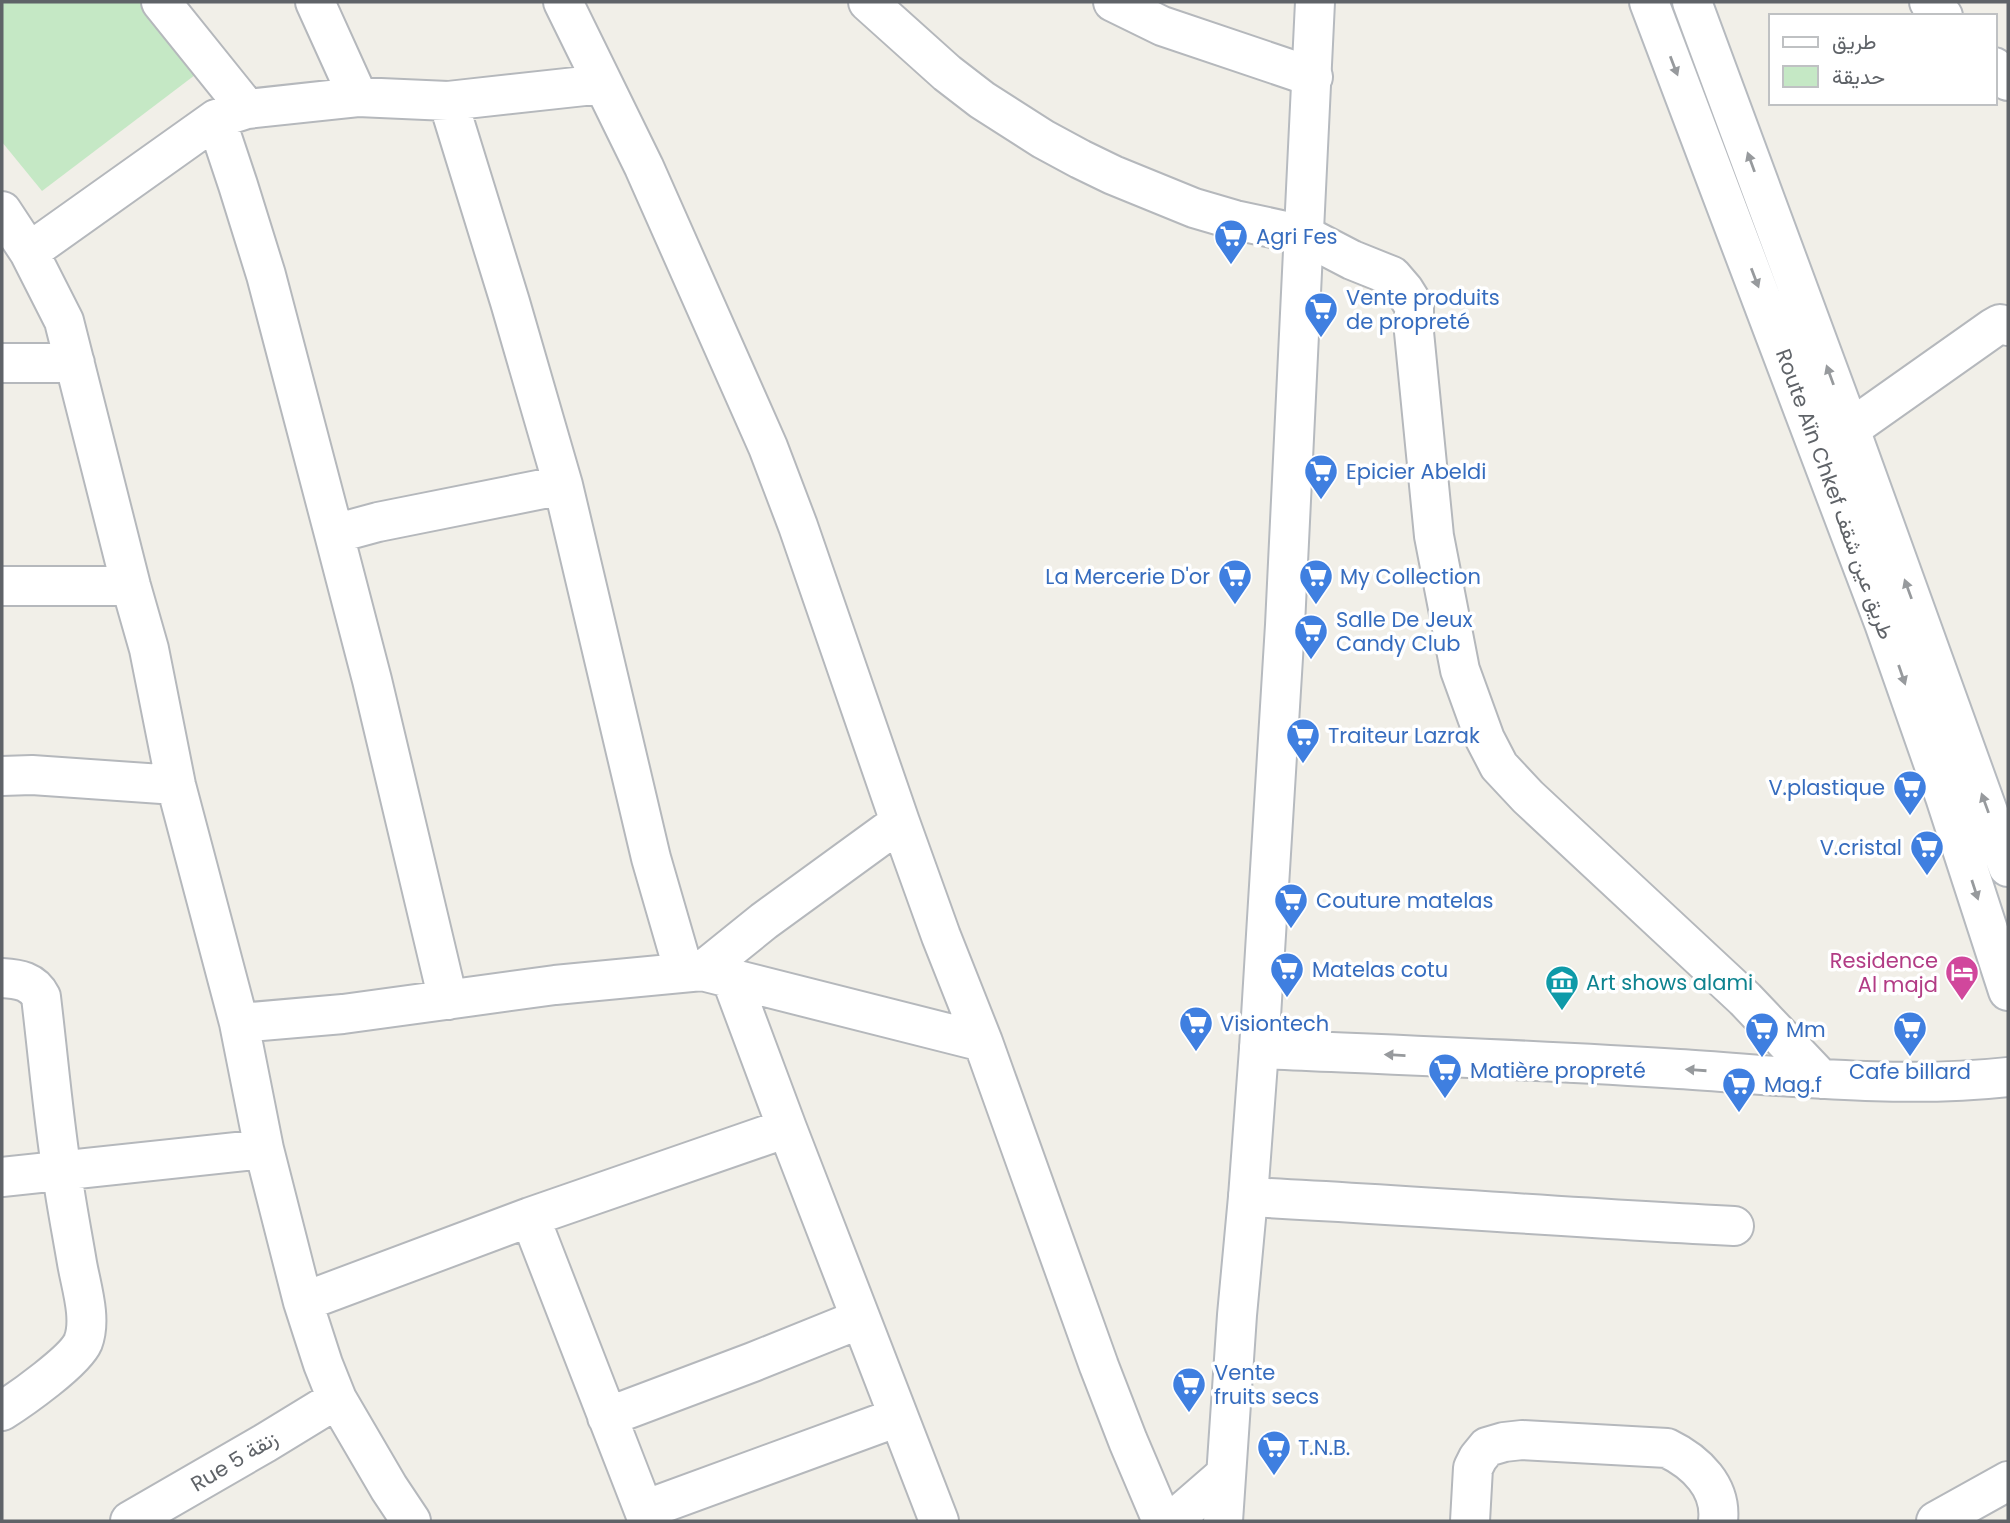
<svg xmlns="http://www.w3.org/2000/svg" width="2010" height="1523" font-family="Poppins,Vazirmatn,sans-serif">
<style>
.green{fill:#c5e8c5}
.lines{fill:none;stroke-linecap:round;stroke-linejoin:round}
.street-casing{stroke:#b5b8bc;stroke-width:42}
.secondary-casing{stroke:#b6babf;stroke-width:42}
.street{stroke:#fff;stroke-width:38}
.secondary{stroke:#fff;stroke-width:38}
.oneway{fill:#979a9d}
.labels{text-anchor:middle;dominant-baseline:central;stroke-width:7;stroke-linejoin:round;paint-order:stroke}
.shop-label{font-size:21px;fill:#366cbe;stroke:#fff;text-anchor:start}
.street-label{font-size:21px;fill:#5f6368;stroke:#fff}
.hotel-label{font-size:21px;fill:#b23c85;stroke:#fff;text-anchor:end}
.culture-label{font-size:21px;fill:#0d838f;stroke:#fff;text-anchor:start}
</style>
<rect width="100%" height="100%" fill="#f1efe8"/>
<!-- green -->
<path class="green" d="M2 2H142L195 75 42 191 2 142Z"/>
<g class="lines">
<!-- street casing -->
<g class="street-casing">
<path id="street" d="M161 2 247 109
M315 2 358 97
M563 2 644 167 768 447 798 526 900 822 941 936 983 1042 1099 1366 1128 1441 1162 1521
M868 2 947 73 982 100 1043 139 1080 159 1113 175 1194 208 1235 220 1304 235 1352 260 1392 276 1404 290 1414 306V332L1434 536 1460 670 1485 739 1499 766 1528 797 1745 999 1821 1079
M1113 2 1162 26 1313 77
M1929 2 1943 16
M1994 67 2008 81
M448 101 510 302 563 485 651 858 684 972
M216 119 238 185 266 275 334 534 372 680 448 1000
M2 211 29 252 64 321 131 586 149 649 176 785 239 1023 264 1149 303 1302 323 1364 337 1399 389 1488 411 1521
M29 252 216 119 247 109 358 97 448 101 603 84
M2 363H75
M1850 429 1993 328 2000 324 2008 326
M334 534 378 522 563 485
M2 586H131
M2 776 32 775 176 785
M702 971 764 921 900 822
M2 978C19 979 33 981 41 997 48 1055 53 1115 62 1173 66 1203 72 1233 77 1263 81 1286 92 1319 83 1342 75 1361 21 1399 2 1411
M731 978 787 1128 939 1521
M239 1023 343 1014 555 985 702 971 983 1042
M1259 1049C1399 1055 1539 1060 1679 1069 1788 1076 1899 1089 2008 1077
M2 1177 264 1149
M1248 1197C1410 1205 1572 1218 1734 1226
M530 1217 648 1521
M303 1302 530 1217 787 1128
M607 1417 753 1362 860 1319
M644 1510 898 1417
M130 1521 265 1443 337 1399
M1172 1521 1225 1475
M1470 1521 1473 1468 1478 1458 1487 1447 1504 1442 1522 1440 1667 1448C1696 1462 1722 1487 1718 1521
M1936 1521 2008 1481"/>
</g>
<!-- secondary casing -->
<g class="secondary-casing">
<path id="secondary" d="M1649 2 1884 623 1945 797 2008 991
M1692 2 1850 429 2008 867
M1223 1521 1237 1315 1248 1197 1259 1049 1285 625 1315 2"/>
</g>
<!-- street -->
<use href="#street" class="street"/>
<!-- secondary -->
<use href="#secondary" class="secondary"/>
</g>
<!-- one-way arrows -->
<defs><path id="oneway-solid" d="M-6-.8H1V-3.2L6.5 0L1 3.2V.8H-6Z" transform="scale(1.75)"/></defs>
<g class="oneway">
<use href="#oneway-solid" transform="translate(1674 66) rotate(69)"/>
<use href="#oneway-solid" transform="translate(1751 162) rotate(-110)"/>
<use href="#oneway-solid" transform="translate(1755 278) rotate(69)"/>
<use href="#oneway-solid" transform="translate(1830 375) rotate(-110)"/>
<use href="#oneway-solid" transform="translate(1908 589) rotate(-110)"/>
<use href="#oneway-solid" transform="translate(1902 675) rotate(71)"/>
<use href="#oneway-solid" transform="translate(1985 803) rotate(-110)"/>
<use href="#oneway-solid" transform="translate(1975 890) rotate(72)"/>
<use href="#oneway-solid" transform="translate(1395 1055) rotate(-177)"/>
<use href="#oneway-solid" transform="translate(1696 1070) rotate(-176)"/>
</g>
<!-- icons -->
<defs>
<g id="supermarket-pin" transform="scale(1.75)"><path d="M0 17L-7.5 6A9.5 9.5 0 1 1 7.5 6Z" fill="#3f7fe0" stroke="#fff"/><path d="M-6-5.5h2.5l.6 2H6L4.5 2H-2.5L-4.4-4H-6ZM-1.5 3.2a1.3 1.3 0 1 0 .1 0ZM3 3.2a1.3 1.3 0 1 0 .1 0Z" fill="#fff"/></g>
<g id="hotel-pin" transform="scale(1.75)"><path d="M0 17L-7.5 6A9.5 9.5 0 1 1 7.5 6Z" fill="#d1479c" stroke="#fff"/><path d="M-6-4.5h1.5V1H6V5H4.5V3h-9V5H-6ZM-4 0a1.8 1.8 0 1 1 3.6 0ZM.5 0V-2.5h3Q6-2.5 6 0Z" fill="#fff"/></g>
<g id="museum-pin" transform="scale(1.75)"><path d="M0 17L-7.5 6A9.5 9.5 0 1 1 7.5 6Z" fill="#0f9aa8" stroke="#fff"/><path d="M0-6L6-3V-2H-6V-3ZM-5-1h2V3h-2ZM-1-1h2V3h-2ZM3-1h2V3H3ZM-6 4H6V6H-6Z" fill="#fff"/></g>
</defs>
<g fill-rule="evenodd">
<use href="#supermarket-pin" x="1231" y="236"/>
<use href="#supermarket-pin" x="1321" y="309"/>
<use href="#supermarket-pin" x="1321" y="471"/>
<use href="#supermarket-pin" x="1235" y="576"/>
<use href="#supermarket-pin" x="1316" y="576"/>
<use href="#supermarket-pin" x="1311" y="631"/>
<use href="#supermarket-pin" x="1303" y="735"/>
<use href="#supermarket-pin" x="1910" y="787"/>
<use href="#supermarket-pin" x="1927" y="847"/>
<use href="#supermarket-pin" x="1291" y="900"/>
<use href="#supermarket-pin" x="1287" y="969"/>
<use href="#hotel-pin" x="1962" y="972"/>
<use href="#museum-pin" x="1562" y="982"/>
<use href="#supermarket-pin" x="1196" y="1023"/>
<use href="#supermarket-pin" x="1910" y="1028"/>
<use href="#supermarket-pin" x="1762" y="1029"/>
<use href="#supermarket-pin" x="1445" y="1070"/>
<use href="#supermarket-pin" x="1739" y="1084"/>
<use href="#supermarket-pin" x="1189" y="1384"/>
<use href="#supermarket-pin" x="1274" y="1447"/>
</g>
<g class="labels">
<!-- shop labels -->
<g class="shop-label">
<text x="1256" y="236">Agri Fes</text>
<text x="1346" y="297">Vente produits<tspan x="1346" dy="24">de propreté</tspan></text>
<text x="1346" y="471">Epicier Abeldi</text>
<text x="1210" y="576" text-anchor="end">La Mercerie D'or</text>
<text x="1340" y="576">My Collection</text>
<text x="1336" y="619">Salle De Jeux<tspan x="1336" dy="24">Candy Club</tspan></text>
<text x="1328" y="735">Traiteur Lazrak</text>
<text x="1885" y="787" text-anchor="end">V.plastique</text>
<text x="1902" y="847" text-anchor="end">V.cristal</text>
<text x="1316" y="900">Couture matelas</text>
<text x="1312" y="969">Matelas cotu</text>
<text x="1220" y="1023">Visiontech</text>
<text x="1786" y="1029">Mm</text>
<text x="1470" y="1070">Matière propreté</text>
<text x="1910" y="1071" text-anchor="middle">Cafe billard</text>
<text x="1764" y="1084">Mag.f</text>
<text x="1214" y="1372">Vente<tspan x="1214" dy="24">fruits secs</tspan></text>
<text x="1298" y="1447">T.N.B.</text>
</g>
<!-- street labels -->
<g class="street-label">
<text transform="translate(1835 494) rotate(70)">Route Aïn Chkef طريق عين شقف</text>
<text transform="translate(234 1461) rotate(-31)">Rue 5 زنقة</text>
</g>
<!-- hotel labels -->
<g class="hotel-label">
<text x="1938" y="960">Residence<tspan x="1938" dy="24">Al majd</tspan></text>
</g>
<!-- culture labels -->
<g class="culture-label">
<text x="1586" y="982">Art shows alami</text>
</g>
</g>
<!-- border -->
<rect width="2010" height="1523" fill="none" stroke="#5f6368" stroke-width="7"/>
<!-- legend -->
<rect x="1769" y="14" width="228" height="91" fill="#ffffff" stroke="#bfc1c3" stroke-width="2"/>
<rect x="1783" y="37" width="35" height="10" fill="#ffffff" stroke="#bfc1c3" stroke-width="2"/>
<text x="1832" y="49" font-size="21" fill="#5f6368">طريق</text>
<rect x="1783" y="66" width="35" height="21" fill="#c5e8c5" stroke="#bfc1c3" stroke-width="2"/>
<text x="1832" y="84" font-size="21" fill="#5f6368">حديقة</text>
</svg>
